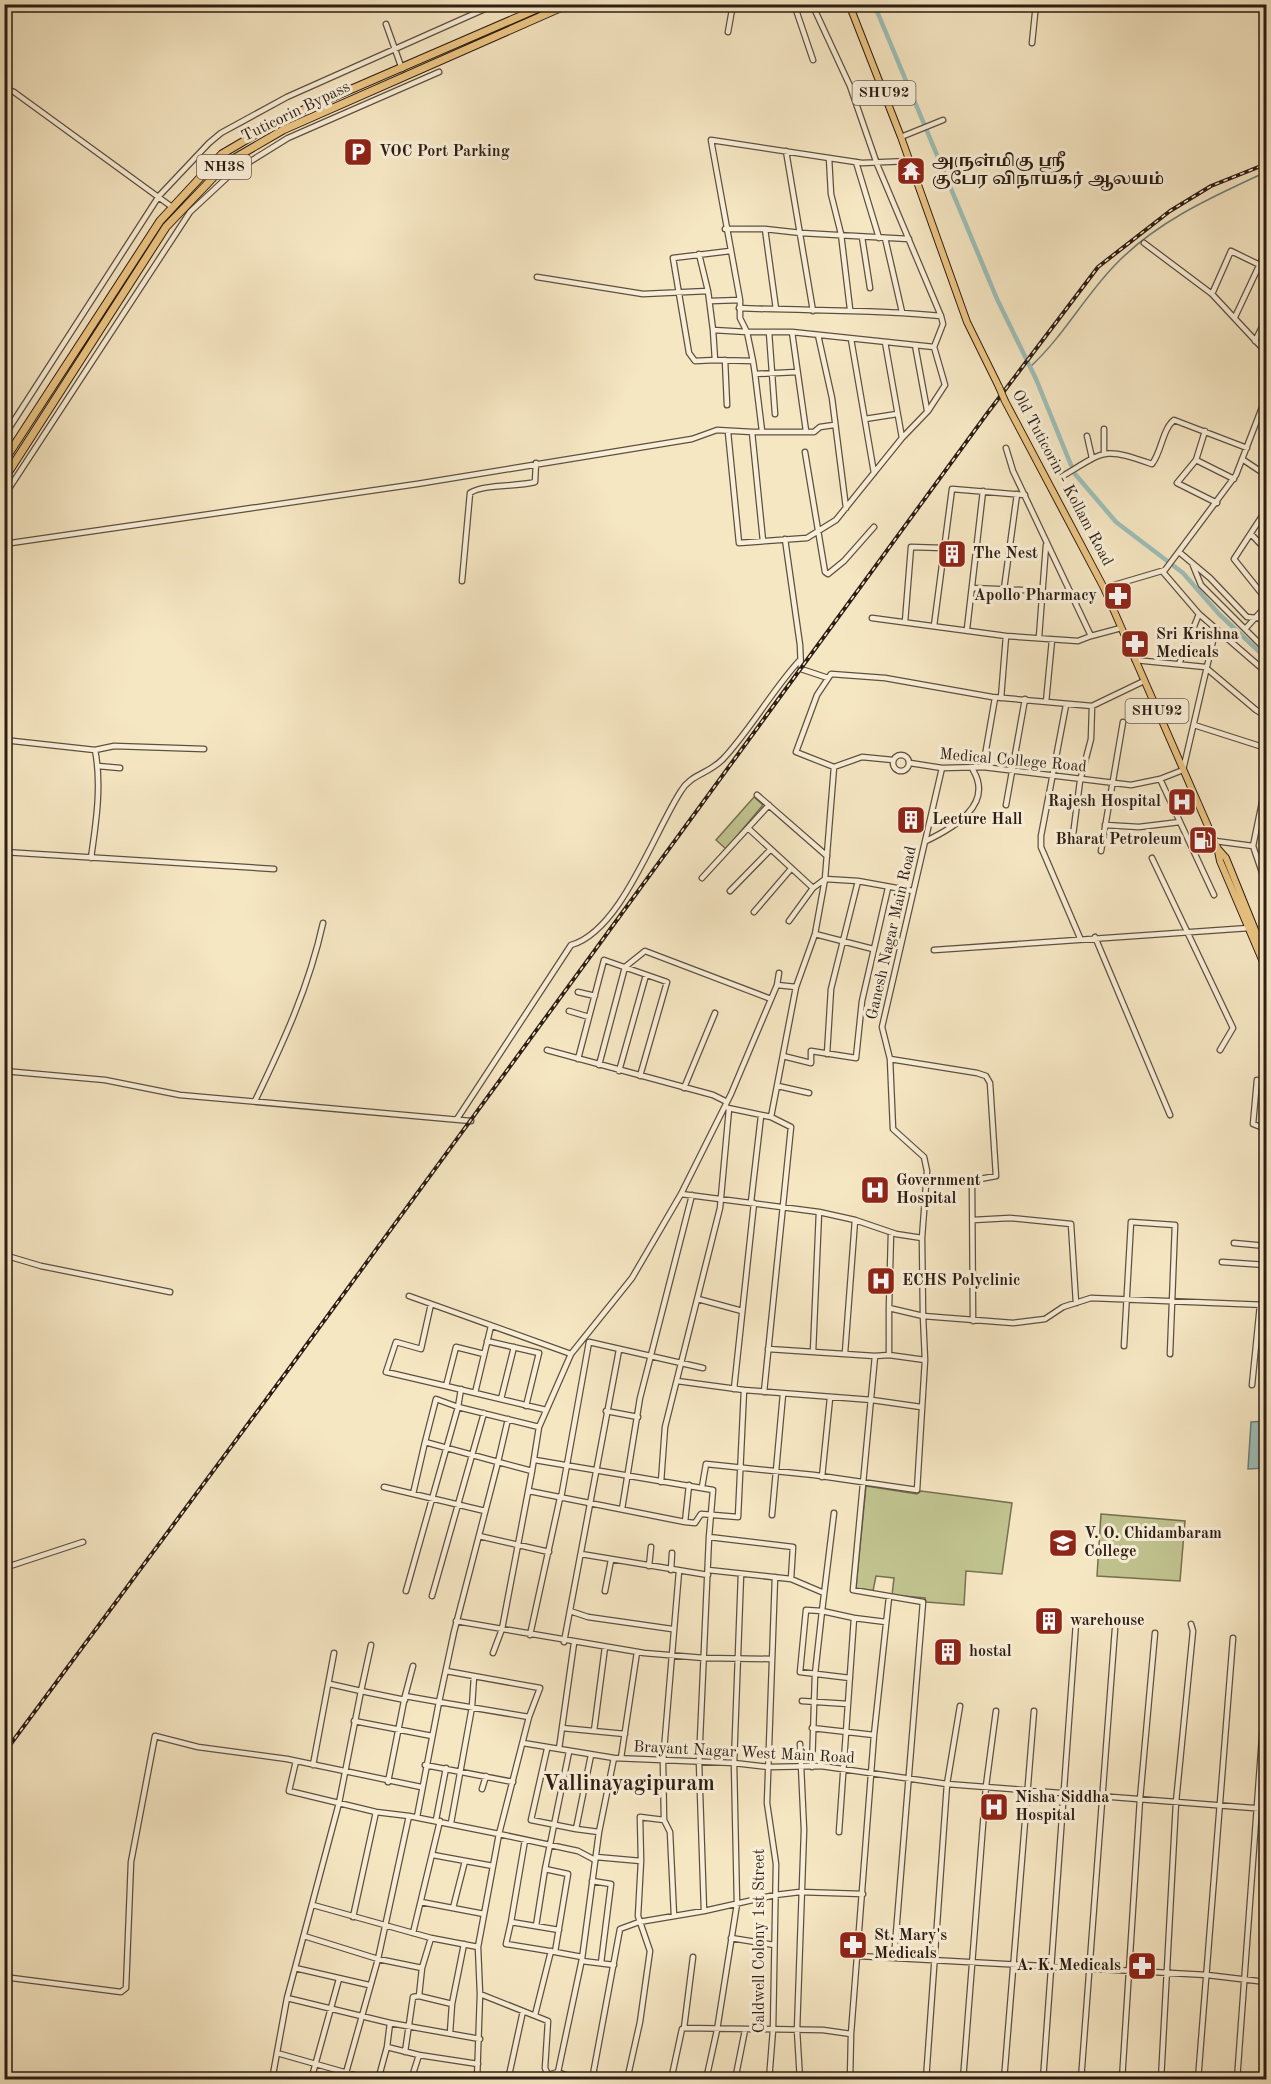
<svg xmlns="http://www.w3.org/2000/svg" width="1271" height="2084" font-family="'Old Standard TT','Noto Serif Tamil',serif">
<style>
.green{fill:#c1c490;stroke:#767052;stroke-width:1.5}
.water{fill:#9dbfb8;stroke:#707e76;stroke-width:1.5}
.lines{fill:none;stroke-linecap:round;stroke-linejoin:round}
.stream{stroke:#707e76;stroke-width:1.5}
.canal{stroke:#9dbfb8;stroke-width:4.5}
.minor-casing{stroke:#5e5040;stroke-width:7}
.major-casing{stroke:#2c1d14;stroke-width:8}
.highway-casing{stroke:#2c1d14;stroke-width:9}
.minor{stroke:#f9efd8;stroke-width:4.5}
.major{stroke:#ebc482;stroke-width:6}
.highway{stroke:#ebc482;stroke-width:7}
.rail-casing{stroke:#2c1d14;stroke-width:4}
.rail{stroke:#f9efd8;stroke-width:1.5;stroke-dasharray:4.5;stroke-linecap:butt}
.major-bridge-casing{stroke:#2c1d14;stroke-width:8;stroke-linecap:butt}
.major-bridge{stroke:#ebc482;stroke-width:6}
.labels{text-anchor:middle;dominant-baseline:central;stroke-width:6;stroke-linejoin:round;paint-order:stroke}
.shield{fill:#f9efd8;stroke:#6a5c4f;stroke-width:1.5}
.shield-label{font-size:15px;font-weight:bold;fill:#2c1d14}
.street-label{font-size:16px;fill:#2c1d14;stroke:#f9efd8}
.poi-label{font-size:16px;font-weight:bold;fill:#2c1d14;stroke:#f9efd8;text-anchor:start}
.district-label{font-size:22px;font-weight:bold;fill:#2c1d14;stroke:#f9efd8}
</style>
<rect width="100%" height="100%" fill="#f6e7c3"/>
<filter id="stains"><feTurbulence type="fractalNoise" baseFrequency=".00333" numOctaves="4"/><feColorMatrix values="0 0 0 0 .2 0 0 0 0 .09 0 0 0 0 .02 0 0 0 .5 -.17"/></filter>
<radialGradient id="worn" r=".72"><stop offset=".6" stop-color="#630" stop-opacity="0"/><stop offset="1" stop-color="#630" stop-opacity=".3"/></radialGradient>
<!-- green -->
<path class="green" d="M754 797 763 805 726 849 716 840Z
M866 1486 917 1494 921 1491 1012 1503 1002 1574 966 1571 964 1605 926 1602 925 1598 892 1595 894 1578 876 1576 873 1591 856 1588Z
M1101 1514 1185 1521 1180 1581 1097 1576Z"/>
<!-- water -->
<path class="water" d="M1266 1421V1468L1248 1469 1251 1422Z"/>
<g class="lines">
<!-- stream -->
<path class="stream" d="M1030 367C1063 337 1084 297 1115 265 1157 221 1212 197 1266 172"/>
<!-- canal -->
<path class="canal" d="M874 4 997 299 1036 379 1071 465
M1075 474 1116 522 1183 573 1219 614 1266 658"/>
<!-- minor casing -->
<g class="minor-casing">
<path id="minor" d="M794 4 813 60
M386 24 402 69
M728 32 733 4
M1032 43 1036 4
M4 88 14 92 172 207
M901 137 943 120
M786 151 813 311
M829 158 831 194 841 234 850 309
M909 161 862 163 711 140 740 300V318L747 332H792L934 347
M856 162 879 238
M725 229H765L801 233 909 239
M765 229 776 309
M862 237 870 288
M885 238 902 312
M1144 243 1212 294 1266 352
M699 254 708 291
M537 277 643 294 708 291 713 330 747 332 753 361 715 360 713 330
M1212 294 1231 251 1266 268
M711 301 740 300
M739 308C807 311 873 309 941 316
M1235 317 1266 251
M769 332 775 414
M792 332 806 431
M818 335 832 398 846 508
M851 339 874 473
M1255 341 1266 319
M885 342 902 438
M915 345 927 410
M715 360 695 361 689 353 673 258 730 251
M725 360 727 405
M753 361 755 374 797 372
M755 374 762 431
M865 419 897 414
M1104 429V452
M1205 431 1196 460 1234 479
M728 432 739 543 807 538 836 520 902 438 928 411 945 385 934 347 943 324 941 316 877 164 850 86 812 4
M752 432H814L820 427 834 425
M4 436 159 196 209 143 221 133 287 97 496 4
M1087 436 1092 458
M1006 448 1013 471 1091 636 1121 628
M805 452 825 572 828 574 844 561 874 527
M1242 459 1266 475
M1196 460 1177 483 1217 503
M1063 476C1106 450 1103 447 1152 464 1162 451 1162 430 1174 420L1247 448
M4 496 190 212 233 172 288 138 439 72
M1266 510 1234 559 1266 599
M1251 534 1266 550
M785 539 800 645 801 669 828 678
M4 544 417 484 692 439 717 430 752 432 763 541
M1179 552 1210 578 1247 617 1266 619
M1192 563 1201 585 1266 650
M1163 572 1199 614 1266 672
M462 581 470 493C483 484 516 487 535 482L536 463
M973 588 1043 591
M1104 588 1165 570 1236 475 1266 397
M1004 589 1017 494
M872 618 1006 636 1078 641 1091 636
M905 622 911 547 943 548
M934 626 952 489 1025 495
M1246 628 1266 606
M967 629 983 491
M1039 637 1046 545
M1135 660 1205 667 1256 710 1266 716
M1179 664 1199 614
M1001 698 1006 636
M1046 702 1052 640
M1066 705 1041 836V847L1080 938
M1194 725 1266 748
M4 740 95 750 114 746 204 749
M893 763a8 8 0 1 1 16 0a8 8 0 1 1-16 0Z
M910 763 942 768 983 767 1131 785 1160 779 1183 770 1216 628
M98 766 120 768
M834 767 862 757 893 760
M983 767 995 698
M942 768 882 1027 890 1059 893 1129 924 1157 927 1171 922 1238 923 1316 1013 1323 1045 1319 1063 1307 1091 1298 1266 1305
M1160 779 1214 895
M1266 783 1253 846 1266 884
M757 795 827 856
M1006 805 1025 699
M1105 825 1139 827 1180 822
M749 829 813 888 825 879 858 881 913 891
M926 841C953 828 994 805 973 770
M1215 841 1253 846
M1072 843 1080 781 1091 739 1092 706
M1101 851 1123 722
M4 852 274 869
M91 858C96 823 102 785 95 750
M1152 858 1233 1028 1220 1050
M702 878 769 805
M730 891 770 850
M754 912 790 870
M789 921 813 888
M815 934 873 949
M1257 935 1266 931
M1095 937 1170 1115
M934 950 1249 928
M777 985 779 973
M578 992 595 996
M569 1011 589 1017
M547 1050 713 1095 727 1102
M827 1054 831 989 858 881
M783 1056 811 1063V1051L856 1058 862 1001 888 888
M578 1059 604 960 667 982 640 1076
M890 1059 977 1073 986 1076 990 1083 996 1176 953 1184H927
M599 1065 625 967 645 951 771 999
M4 1071 105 1080 180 1095 471 1121
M619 1071 646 975
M1257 1080 1253 1124 1266 1129
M778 1086 809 1093
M684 1088 715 1013
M255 1101C283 1043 309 987 323 923
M728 1108 771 1117 791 1127 764 1392
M771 1117 796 987
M457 1119 571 945C621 931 654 832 681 791 691 774 709 774 723 759 751 729 771 692 799 661
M972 1181 973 1321
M681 1194 819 1212 855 1220 896 1234 922 1238
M751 1202 761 1116
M973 1220 1010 1218 1071 1224 1076 1303
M1234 1243 1266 1246
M4 1255 41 1266 170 1292
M1222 1262 1266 1265
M409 1296 571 1354
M698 1299 742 1311
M431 1304 421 1349 396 1342 386 1372 446 1386
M889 1308V1355L875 1356 853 1590 923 1602 894 1958
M491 1326 475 1393 546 1410
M487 1341 539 1353 526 1406
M589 1342 703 1368
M1124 1346 1131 1222 1175 1225 1170 1354
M768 1349 875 1356
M813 1352 819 1212
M845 1353 855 1220
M889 1355 925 1360
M1252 1385 1260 1305
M461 1389 458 1407 436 1399 425 1442 498 1462 508 1419
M734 1389 754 1203
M744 1390 872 1400 921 1407
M475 1393 446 1386 456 1347 484 1354
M501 1399 514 1347
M606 1411 638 1417
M535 1460 713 1490 709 1537 793 1547 791 1579
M822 1477 830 1398
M661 1482 665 1427 720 1208 729 1109
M384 1487 485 1511
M702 1487 706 1464 814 1475 917 1490 925 1360 923 1316 889 1308 891 1233
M529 1491 685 1522 695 1523 701 1514 738 1517 744 1390 677 1381
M413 1494 425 1442
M561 1498 589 1342
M622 1509 640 1398 692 1195
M834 1513 822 1611 854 1618 839 1832
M772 1515 783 1394
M685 1522 689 1485
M479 1536 549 1552
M581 1554 708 1575
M649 1566 651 1547
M4 1568 83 1542
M671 1570 672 1553
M708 1570 791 1579 824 1593
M406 1591 458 1407 539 1427
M605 1591 611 1560
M432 1596 484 1413
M570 1611 588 1617 672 1629
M854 1618 886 1622
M456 1621 644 1653 704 1658 771 1659
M530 1635 560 1498
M564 1642 619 1350
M493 1653 502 1629 532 1471
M446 1671 540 1688 529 1717
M330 1684 361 1691 371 1645
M405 1696 413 1666
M802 1701 848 1704
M354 1721 432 1736
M562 1728 625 1734
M812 1728 874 1735
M594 1731 605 1647
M523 1743 614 1758 734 1763 769 1767 821 1766 947 1784 1266 1809
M547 1749 531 1820 576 1829 591 1755
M559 1749 574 1643
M621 1758 637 1652
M296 1761 289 1791 376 1812 409 1816 499 1834 478 1947
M313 1765 334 1653
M425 1765 513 1782
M812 1767 815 1674 822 1611 806 1610 800 1672 850 1678
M388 1782 405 1696 439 1702 454 1632 498 1462 532 1471 539 1427 571 1354 632 1278 681 1194 731 1094 777 985 796 987 815 934 825 879 834 767 796 752 817 695 831 674 885 678 992 697 1092 706 1144 681
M482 1789 486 1776
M417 1817 439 1702 529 1717 499 1834 578 1851 595 1860
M436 1820 446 1768
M664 1820 670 1832 674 1916
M451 1823 472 1707 474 1676
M576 1829 599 1832
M525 1840 511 1922 559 1930
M433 1855 493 1866
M596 1857 641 1861
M545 1869 568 1874 555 1952 582 1957
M592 1881 611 1884 601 1963
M421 1902 484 1914
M313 1905 431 1938 478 1947 480 1994 477 2080
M453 1908 465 1861
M704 1911 699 1762 709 1537
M353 1917 376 1812
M511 1922 506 1944 555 1952
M536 1926 545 1869 569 1752
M413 1933 440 1821
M304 1936 378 1959 422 1968
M431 1938 422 1968 419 1996 452 2004
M731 1938 774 1945
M858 1956 1207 1975 1266 1982
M582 1961 614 1965
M295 1968 369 1985
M4 1977 121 1992 126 1988 131 1862 155 1736 198 1747 287 1759 421 1787
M480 1994 548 2021 545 2068 548 2075
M287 1998 390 2023 387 2047 419 2055 411 2080
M535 2015 551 1951
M390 2023 480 2039
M684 2028 823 2030 851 2034
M450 2033 452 2004 464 1944
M405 2052 413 1997 419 1996
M277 2053 372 2080
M419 2055 478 2064
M558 2072 582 1959 599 1832 614 1758
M272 2080 287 1998 339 1803 361 1691 405 1700
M311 2080 339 1979
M344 2080 378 1959 409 1816
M378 2080 387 2047
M508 2080 523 2011
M547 2080 548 2075 558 2072 577 2080
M592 2080 620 1929 639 1922 704 1911 775 1895 800 1892 863 1894
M627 2080 640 2022 650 1951 638 1916 641 1861 640 1817 664 1820 663 1762 679 1571
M671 2080 682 2029 684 2028 693 1957
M706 2080 717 2030 737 1904 734 1763 741 1574
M735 2080 745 2030
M769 2080 773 2030 776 1864 767 1803 775 1577
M800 2080 797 2030 804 1830 800 1744
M850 2080 851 2034 874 1735 889 1597
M886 2080H889
M926 2080 947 1784 960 1706
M963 2080 986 1786 996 1711
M1004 2080 1034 1711
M1043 2080 1076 1623
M1081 2080 1115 1629
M1122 2080 1140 1799 1155 1633
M1161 2080 1176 1802 1193 1631 1191 1624
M1198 2080 1233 1638
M1237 2080 1266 1682"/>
</g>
<!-- major casing -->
<g class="major-casing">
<path id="major" d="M849 4 901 137 967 322 999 387
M1005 401 1104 588 1218 849 1226 858 1266 957
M1218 851 1220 861 1266 969"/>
</g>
<!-- highway casing -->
<g class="highway-casing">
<path id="highway" d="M4 461 160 221 222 154 278 121 548 4
M4 479 166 227 228 162 283 130 569 4"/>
</g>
<!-- minor -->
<use href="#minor" class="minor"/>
<!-- major -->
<use href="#major" class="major"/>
<!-- highway -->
<use href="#highway" class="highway"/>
<!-- rail casing -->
<g class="rail-casing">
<path id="rail" d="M4 1753 291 1366 986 415 1098 267 1170 211 1211 186 1266 164"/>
</g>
<!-- rail -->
<use href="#rail" class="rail"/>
<!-- major-bridge casing -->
<g class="major-bridge-casing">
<path id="major-bridge" d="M999 387 1005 401"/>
</g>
<!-- major-bridge -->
<use href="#major-bridge" class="major-bridge"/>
</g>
<!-- icons -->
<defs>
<g id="parking-square" transform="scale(1.5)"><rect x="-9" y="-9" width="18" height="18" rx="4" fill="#8f2418" stroke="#f9efd8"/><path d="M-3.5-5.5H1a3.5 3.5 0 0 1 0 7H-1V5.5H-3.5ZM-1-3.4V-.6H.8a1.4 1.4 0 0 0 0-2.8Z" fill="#fff"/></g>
<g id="temple-square" transform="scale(1.5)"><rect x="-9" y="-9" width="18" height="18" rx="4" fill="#8f2418" stroke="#f9efd8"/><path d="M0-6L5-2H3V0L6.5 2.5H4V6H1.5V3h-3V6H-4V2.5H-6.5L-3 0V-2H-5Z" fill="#fff"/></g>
<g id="building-square" transform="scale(1.5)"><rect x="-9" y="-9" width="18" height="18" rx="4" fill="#8f2418" stroke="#f9efd8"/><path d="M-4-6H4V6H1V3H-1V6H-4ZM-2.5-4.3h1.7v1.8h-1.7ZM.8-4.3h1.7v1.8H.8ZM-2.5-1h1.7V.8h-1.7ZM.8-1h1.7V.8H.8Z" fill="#fff"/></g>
<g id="pharmacy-square" transform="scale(1.5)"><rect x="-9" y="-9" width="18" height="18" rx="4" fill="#8f2418" stroke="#f9efd8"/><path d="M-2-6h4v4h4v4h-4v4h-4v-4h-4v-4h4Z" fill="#fff"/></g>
<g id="hospital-square" transform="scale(1.5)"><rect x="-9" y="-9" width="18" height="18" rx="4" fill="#8f2418" stroke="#f9efd8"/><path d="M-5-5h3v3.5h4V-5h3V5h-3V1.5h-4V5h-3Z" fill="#fff"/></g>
<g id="fuel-square" transform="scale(1.5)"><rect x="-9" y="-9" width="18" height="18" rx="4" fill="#8f2418" stroke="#f9efd8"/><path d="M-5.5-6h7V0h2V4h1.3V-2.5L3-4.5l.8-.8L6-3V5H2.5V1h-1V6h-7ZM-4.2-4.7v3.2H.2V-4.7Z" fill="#fff"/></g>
<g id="university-square" transform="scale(1.5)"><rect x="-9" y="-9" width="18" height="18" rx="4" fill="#8f2418" stroke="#f9efd8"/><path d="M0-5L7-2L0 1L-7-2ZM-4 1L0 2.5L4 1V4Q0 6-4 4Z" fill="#fff"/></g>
</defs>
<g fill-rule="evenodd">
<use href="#parking-square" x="358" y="152"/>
<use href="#temple-square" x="911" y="171"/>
<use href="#building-square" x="952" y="554"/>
<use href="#pharmacy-square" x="1118" y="596"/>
<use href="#pharmacy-square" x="1135" y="644"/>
<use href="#hospital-square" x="1182" y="802"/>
<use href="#building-square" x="911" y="820"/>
<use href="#fuel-square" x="1203" y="840"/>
<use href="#hospital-square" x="875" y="1190"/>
<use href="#hospital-square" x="881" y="1281"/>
<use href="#university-square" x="1063" y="1543"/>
<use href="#building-square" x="1049" y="1621"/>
<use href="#building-square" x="948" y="1652"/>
<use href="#hospital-square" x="994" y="1807"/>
<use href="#pharmacy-square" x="853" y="1945"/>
<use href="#pharmacy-square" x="1142" y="1966"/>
</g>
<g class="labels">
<!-- shield labels -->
<g class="shield">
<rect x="852.5" y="81" width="63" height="24" rx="4.5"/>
<rect x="197" y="155" width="54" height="24" rx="4.5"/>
<rect x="1125.5" y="699" width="63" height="24" rx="4.5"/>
</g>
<g class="shield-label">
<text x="884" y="93">SHU92</text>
<text x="224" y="167">NH38</text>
<text x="1157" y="711">SHU92</text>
</g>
<!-- street labels -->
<g class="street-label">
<text transform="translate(296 112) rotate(-26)">Tuticorin Bypass</text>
<text transform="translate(1062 478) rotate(62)">Old Tuticorin - Kollam Road</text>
<text transform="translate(1013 761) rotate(5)">Medical College Road</text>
<text transform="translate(892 933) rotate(-77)">Ganesh Nagar Main Road</text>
<text transform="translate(744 1753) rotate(3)">Brayant Nagar West Main Road</text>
<text transform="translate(760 1941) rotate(-90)">Caldwell Colony 1st Street</text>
</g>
<!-- poi labels -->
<g class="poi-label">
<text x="379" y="152">VOC Port Parking</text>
<text x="932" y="162">அருள்மிகு ஶ்ரீ<tspan x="932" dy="18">குபேர விநாயகர் ஆலயம்</tspan></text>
<text x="973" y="554">The Nest</text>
<text x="1097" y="596" text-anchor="end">Apollo Pharmacy</text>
<text x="1156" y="635">Sri Krishna<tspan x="1156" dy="18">Medicals</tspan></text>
<text x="1161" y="802" text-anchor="end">Rajesh Hospital</text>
<text x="932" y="820">Lecture Hall</text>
<text x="1182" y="840" text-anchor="end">Bharat Petroleum</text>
<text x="896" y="1181">Government<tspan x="896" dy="18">Hospital</tspan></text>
<text x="902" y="1281">ECHS Polyclinic</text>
<text x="1084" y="1534">V. O. Chidambaram<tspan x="1084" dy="18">College</tspan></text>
<text x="1070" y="1621">warehouse</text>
<text x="969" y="1652">hostal</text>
<text x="1015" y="1798">Nisha Siddha<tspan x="1015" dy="18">Hospital</tspan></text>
<text x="874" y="1936">St. Mary's<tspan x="874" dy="18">Medicals</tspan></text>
<text x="1121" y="1966" text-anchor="end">A. K. Medicals</text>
</g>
<!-- district labels -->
<g class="district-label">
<text x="629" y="1784">Vallinayagipuram</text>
</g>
</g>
<!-- margin -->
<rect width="1271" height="2084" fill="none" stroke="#f6e7c3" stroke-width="24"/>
<rect x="6" y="6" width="1259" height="2072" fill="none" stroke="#2c1d14" stroke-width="3"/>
<rect x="12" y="12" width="1247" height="2060" fill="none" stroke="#2c1d14" stroke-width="1.5"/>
<rect width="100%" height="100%" filter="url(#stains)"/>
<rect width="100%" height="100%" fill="url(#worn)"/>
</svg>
